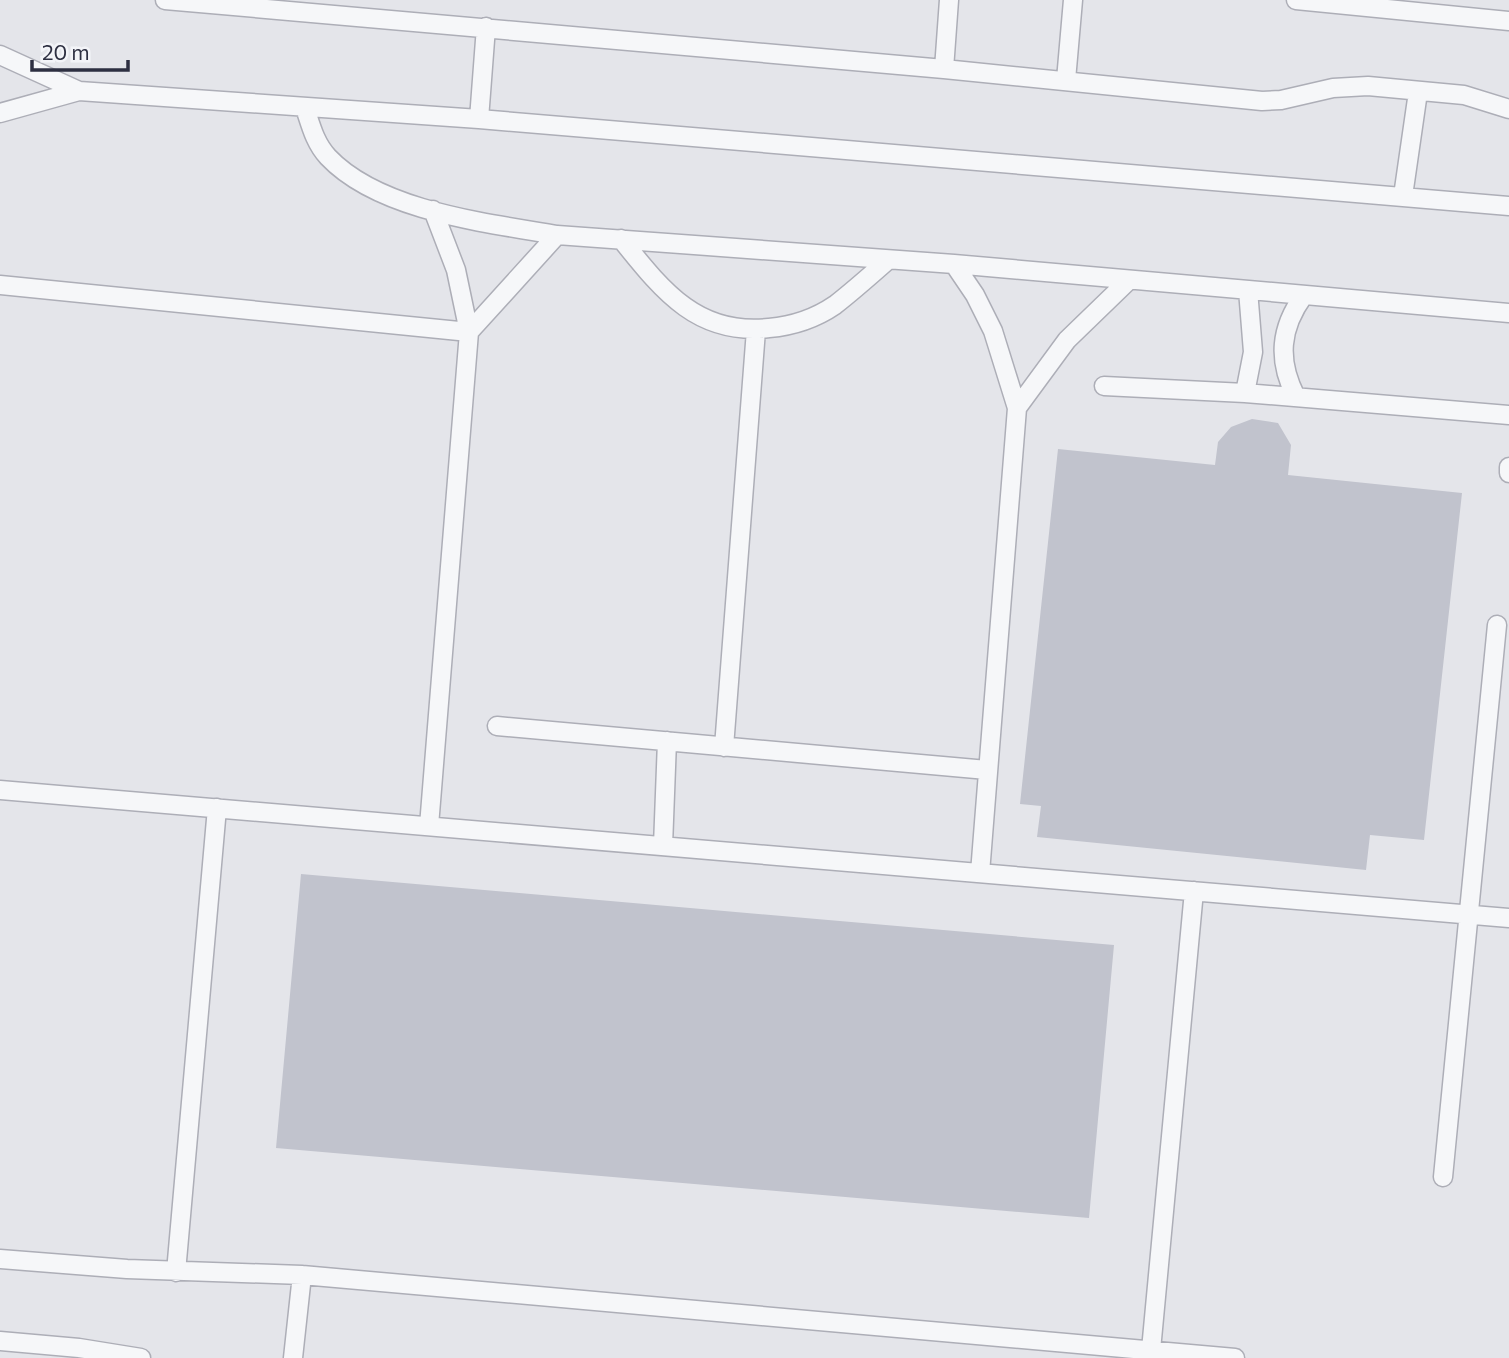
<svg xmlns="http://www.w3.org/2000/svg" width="1509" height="1358" font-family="Commissioner,sans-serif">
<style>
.building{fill:#c1c3cd}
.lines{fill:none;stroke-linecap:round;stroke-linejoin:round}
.lane-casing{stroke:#adaeb7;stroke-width:21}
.lane{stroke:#f6f7f9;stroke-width:18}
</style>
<rect width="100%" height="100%" fill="#e4e5ea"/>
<!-- building -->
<path class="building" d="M1252 419 1278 423 1291 445 1288 475 1462 493 1424 840 1370 835 1366 870 1037 837 1041 806 1020 804 1058 449 1215 465 1218 442 1231 427Z
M301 874 1114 945 1089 1218 276 1148Z"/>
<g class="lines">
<!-- lane casing -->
<g class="lane-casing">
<path id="lane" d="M165 0 944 69 1262 101 1281 100 1333 88 1368 86 1464 95 1509 109
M1296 0 1509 21
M0 55 79 91 479 119 1509 206
M944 69 949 0
M1066 80 1073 0
M305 108C311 126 315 143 328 157 379 211 487 223 557 235L954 264 1509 313
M0 113 79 91
M479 119 486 27
M1403 196 1418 92
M621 239C662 290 697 336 769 328 792 326 816 318 835 305 853 291 871 275 888 260
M954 264 975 295 993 331 1017 408 980 873
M0 285 469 332
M469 332 557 235
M1104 386 1245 393 1509 415
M1245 393 1253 352 1248 290
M1296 397C1277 360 1280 328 1304 295
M1017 408 1067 340 1129 280
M1509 467V473
M497 726 987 770
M724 747 756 330
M0 790 1509 918
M429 826 469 332 456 270 433 210
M663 846 667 741
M1443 1177 1497 625
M0 1259 127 1269 302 1275 1235 1358
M176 1272 217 808
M0 1341 79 1348 141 1358
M1151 1350 1194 891
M293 1358 302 1275"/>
</g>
<!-- lane -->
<use href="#lane" class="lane"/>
</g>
<!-- scale -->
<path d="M32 60v10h96v-10" fill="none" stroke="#2d2f41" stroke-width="3.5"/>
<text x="42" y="60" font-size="21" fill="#2d2f41" stroke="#f3f4f8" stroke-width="5" paint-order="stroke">20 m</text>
</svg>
